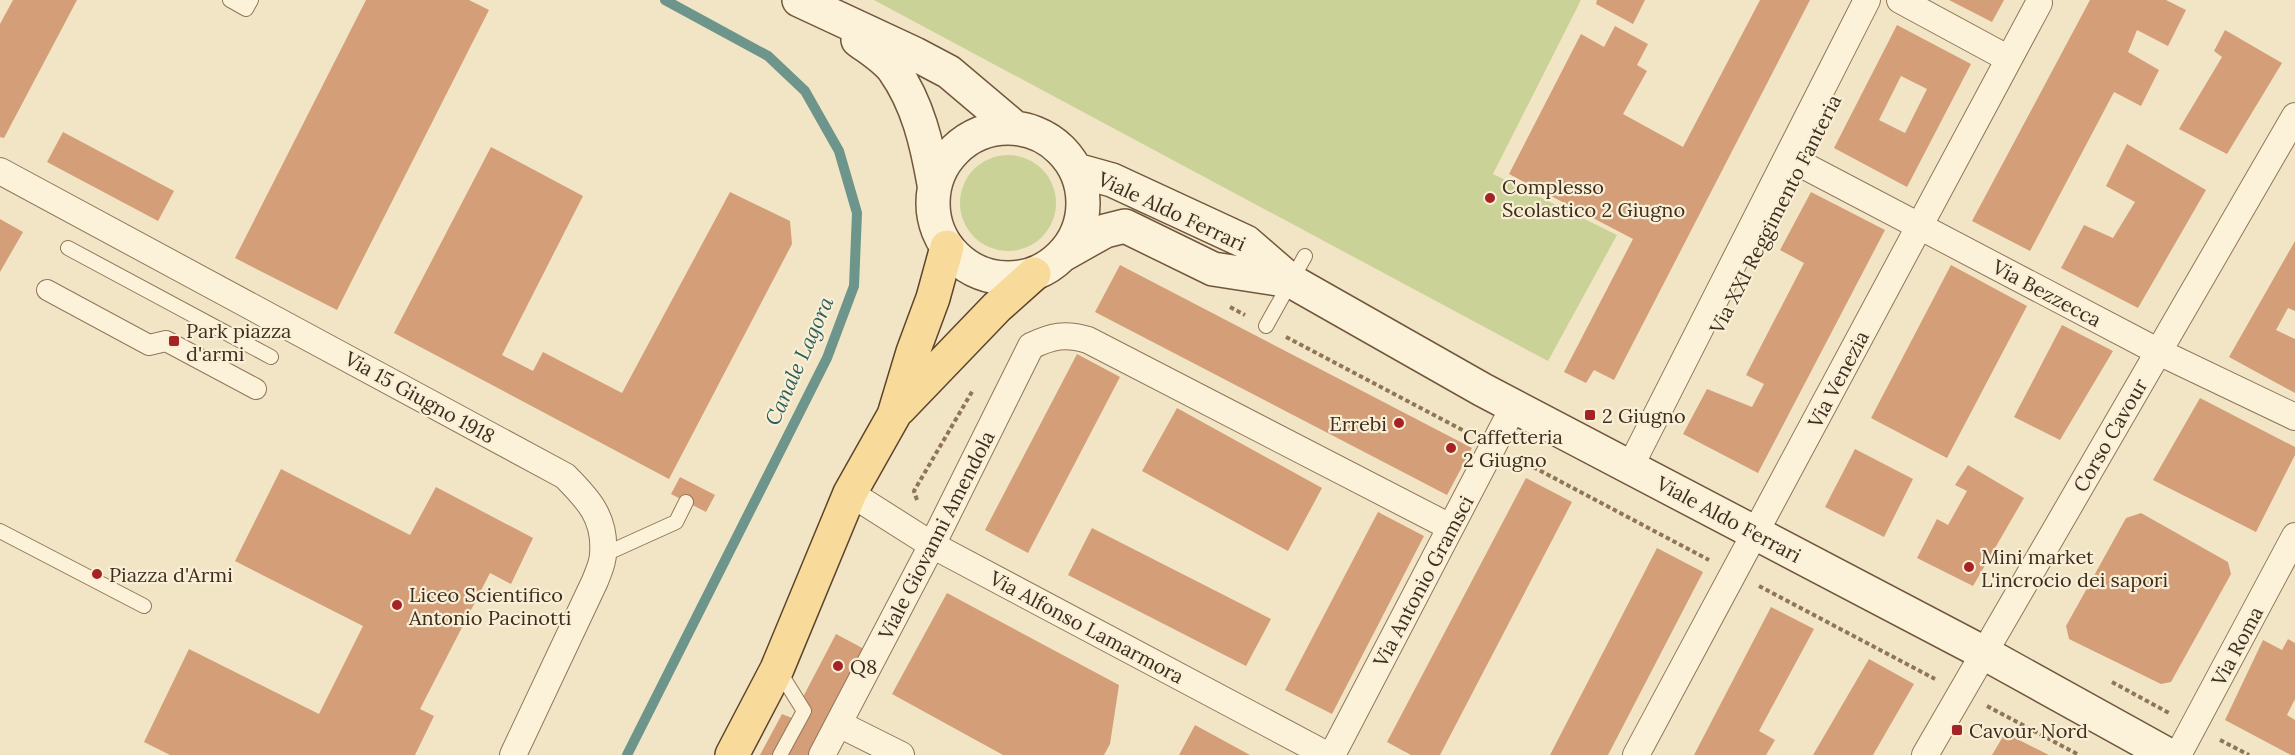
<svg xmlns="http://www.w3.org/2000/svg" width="2295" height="755" font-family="Lora,serif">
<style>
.green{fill:#cbd298}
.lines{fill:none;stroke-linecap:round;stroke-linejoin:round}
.stream{stroke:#6d958b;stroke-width:10}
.building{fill:#d49e78;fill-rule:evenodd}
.service-casing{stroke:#907659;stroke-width:16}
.pedestrian-casing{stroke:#907659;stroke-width:22}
.minor-casing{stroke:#907659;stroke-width:28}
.secondary-casing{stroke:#72573c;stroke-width:36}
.primary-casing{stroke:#5d442d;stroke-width:36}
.path{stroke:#907659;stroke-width:4;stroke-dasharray:4.5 3;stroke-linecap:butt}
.service{stroke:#fcf2da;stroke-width:14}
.pedestrian{stroke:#fcf2da;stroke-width:20}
.minor{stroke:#fcf2da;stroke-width:26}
.secondary{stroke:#fcf2da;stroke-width:33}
.primary{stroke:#f8db9b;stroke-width:33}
.poi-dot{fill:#a52324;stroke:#f9efd6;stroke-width:2}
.labels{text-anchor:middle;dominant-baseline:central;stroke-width:4.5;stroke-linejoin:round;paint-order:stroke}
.poi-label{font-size:20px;fill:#3f2e1e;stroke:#f9efd6;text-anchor:start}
.street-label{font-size:20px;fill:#3f2e1e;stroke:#f9efd6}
.water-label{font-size:21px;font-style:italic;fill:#2c605c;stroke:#f9efd6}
</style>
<rect width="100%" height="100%" fill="#f2e5c5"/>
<!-- green -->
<path class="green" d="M874 0H1581L1493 174 1617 235 1548 361Z
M960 203a48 48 0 1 1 96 0a48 48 0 1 1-96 0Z"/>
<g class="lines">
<!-- stream -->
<path class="stream" d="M627 755 827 358 854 286 857 213 839 151 805 91 768 56 665 0"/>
</g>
<!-- building -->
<path class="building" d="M13 0H77L4 138 0 137V24Z
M366 0H469L489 10 337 310 235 258Z
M1597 0H1645L1633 24 1596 4Z
M1760 0H1810L1614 380 1594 370 1586 383 1564 372 1633 239 1509 174 1581 34 1604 47 1615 26 1648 44 1637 65 1647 71 1623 114 1683 147Z
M1949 0H2004L1992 22Z
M2090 0H2166L2186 10 2168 46 2137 30 2128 52 2159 70 2141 106 2114 92 2030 251 1972 221Z
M1897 25 1971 64 1907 187 1834 148ZM1901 76 1927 89 1905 133 1879 120Z
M2225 30 2282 63 2227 154 2179 129 2222 57 2214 51Z
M63 132 174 191 158 221 47 162Z
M2127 144 2206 190 2138 308 2061 268 2084 225 2113 238 2135 202 2106 186Z
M491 147 583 196 502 355 533 371 543 352 622 393 730 192 790 221 792 244 669 479 394 333Z
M1811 192 1885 230 1758 473 1683 434 1707 389 1752 407 1764 384 1746 375 1804 263 1780 250Z
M0 219 23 232 0 272Z
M2295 241V311L2288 308 2276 330 2295 339V393L2229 357Z
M1120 265 1472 448 1447 495 1095 312Z
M1951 265 2027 306 1947 458 1871 418Z
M2062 325 2113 351 2060 440 2014 417Z
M1077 354 1120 377 1028 553 985 530Z
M2200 398 2295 447V455L2256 532 2153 480Z
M1177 408 1322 488 1288 551 1142 471Z
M1855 449 1913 479 1884 537 1825 507Z
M1968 465 2024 498 1973 586 1917 558 1937 519 1948 525 1967 491 1955 485Z
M281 469 410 535 436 487 533 538 511 584 490 573 420 709 434 716 415 755H170L144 742 189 649 319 714 363 626 235 561Z
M680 477 715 495 706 512 671 494Z
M1526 478 1572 502 1440 755H1411L1387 742Z
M1378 512 1424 536 1332 714 1285 690Z
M2141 513 2228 562 2231 574 2171 682 2161 684 2069 639 2066 626 2126 518Z
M1092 528 1271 619 1246 666 1068 575Z
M1657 548 1703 572 1608 755H1550Z
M947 593 1119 685 1110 744 1104 755H1003L892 694Z
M1771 607 1814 629 1759 731 1775 740 1766 755H1694Z
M836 634 866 650 810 755H760L782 714 792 718Z
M2288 639 2295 643V699L2287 715 2295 720V755H2291L2225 720 2263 640 2282 650Z
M1869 659 1914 684 1873 755H1813Z
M1195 725 1250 755H1179Z
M2005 733 2049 755H1992Z"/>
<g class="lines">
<!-- service casing -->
<g class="service-casing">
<path id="service" d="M230 0 246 9 251 0
M68 248 271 357
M1266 326 1305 256
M0 531 144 606
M603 555 676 522 686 502
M779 671 804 711 780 755"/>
</g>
<!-- pedestrian casing -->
<g class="pedestrian-casing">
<path id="pedestrian" d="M47 290 149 345 166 341 256 389"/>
</g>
<!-- minor casing -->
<g class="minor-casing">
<path id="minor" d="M1900 0 2009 59
M1801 164 2159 352 2295 417
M0 171 565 476C588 499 606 518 603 554 603 563 598 573 595 581L513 755
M1630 467 1867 0
M850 493 932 545 1327 755
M839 724 901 755
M822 755 932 545 1031 346C1052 336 1065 333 1088 340L1450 527
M1332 755 1514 406
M1636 755 2039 3
M1925 755 2295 116
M2178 755 2295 536"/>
</g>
<!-- secondary casing -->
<g class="secondary-casing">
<path id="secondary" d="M799 0 915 54 949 72 1014 127
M858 40C870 49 885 58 894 70 918 104 927 144 934 184
M933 203a75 75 0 1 1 150 0a75 75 0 1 1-150 0Z
M1076 170 1112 180 1246 242 1291 281 1483 390 1984 653 2168 755
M1064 254 1105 231 1125 226 1213 269 1291 281"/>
</g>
<!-- primary casing -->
<g class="primary-casing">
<path id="primary" d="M899 409 997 307 1034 274
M732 755 777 669 850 493 894 415 913 352 933 298 947 247"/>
</g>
<!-- path -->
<path class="path" d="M1230 307 1245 315
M1286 337 1468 433
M1520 460 1709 560
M917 500 914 491 973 390
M1759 586 1935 679
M2112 682 2169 713
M1987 706 2079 755
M2220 740 2249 755"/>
<!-- service -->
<use href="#service" class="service"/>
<!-- pedestrian -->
<use href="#pedestrian" class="pedestrian"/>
<!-- minor -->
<use href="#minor" class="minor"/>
<!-- secondary -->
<use href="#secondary" class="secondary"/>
<!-- primary -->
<use href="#primary" class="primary"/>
</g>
<!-- markers -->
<g class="poi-dot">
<circle cx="1490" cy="198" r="6"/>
<rect x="168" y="335" width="12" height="12" rx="3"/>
<rect x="1584" y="409" width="12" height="12" rx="3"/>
<circle cx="1399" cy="423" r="6"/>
<circle cx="1451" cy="448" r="6"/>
<circle cx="1969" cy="567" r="6"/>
<circle cx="97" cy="574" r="6"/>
<circle cx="397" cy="605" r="6"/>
<circle cx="838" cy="666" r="6"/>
<rect x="1951" y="724" width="12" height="12" rx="3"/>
</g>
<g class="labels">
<!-- poi labels -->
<g class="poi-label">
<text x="1502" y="186">Complesso<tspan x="1502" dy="23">Scolastico 2 Giugno</tspan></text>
<text x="186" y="330">Park piazza<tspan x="186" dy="23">d'armi</tspan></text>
<text x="1602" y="415">2 Giugno</text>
<text x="1387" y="423" text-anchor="end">Errebi</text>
<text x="1463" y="436">Caffetteria<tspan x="1463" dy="23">2 Giugno</tspan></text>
<text x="1981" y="556">Mini market<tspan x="1981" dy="23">L'incrocio dei sapori</tspan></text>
<text x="109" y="574">Piazza d'Armi</text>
<text x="409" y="594">Liceo Scientifico<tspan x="409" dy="23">Antonio Pacinotti</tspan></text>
<text x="850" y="666">Q8</text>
<text x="1969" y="730">Cavour Nord</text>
</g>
<!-- street labels -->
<g class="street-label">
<text transform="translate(1172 211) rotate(25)">Viale Aldo Ferrari</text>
<text transform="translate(1775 214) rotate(-63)">Via XXI Reggimento Fanteria</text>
<text transform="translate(2047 293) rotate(28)">Via Bezzecca</text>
<text transform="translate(1838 379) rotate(-62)">Via Venezia</text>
<text transform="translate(420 397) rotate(29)">Via 15 Giugno 1918</text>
<text transform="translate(2110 435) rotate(-60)">Corso Cavour</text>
<text transform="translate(1729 519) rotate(28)">Viale Aldo Ferrari</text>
<text transform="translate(936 535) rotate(-63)">Viale Giovanni Amendola</text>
<text transform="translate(1423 581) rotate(-62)">Via Antonio Gramsci</text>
<text transform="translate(1087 627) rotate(28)">Via Alfonso Lamarmora</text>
<text transform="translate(2237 646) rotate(-62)">Via Roma</text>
</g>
<!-- water labels -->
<g class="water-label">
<text transform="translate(799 361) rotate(-66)">Canale Lagora</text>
</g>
</g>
</svg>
